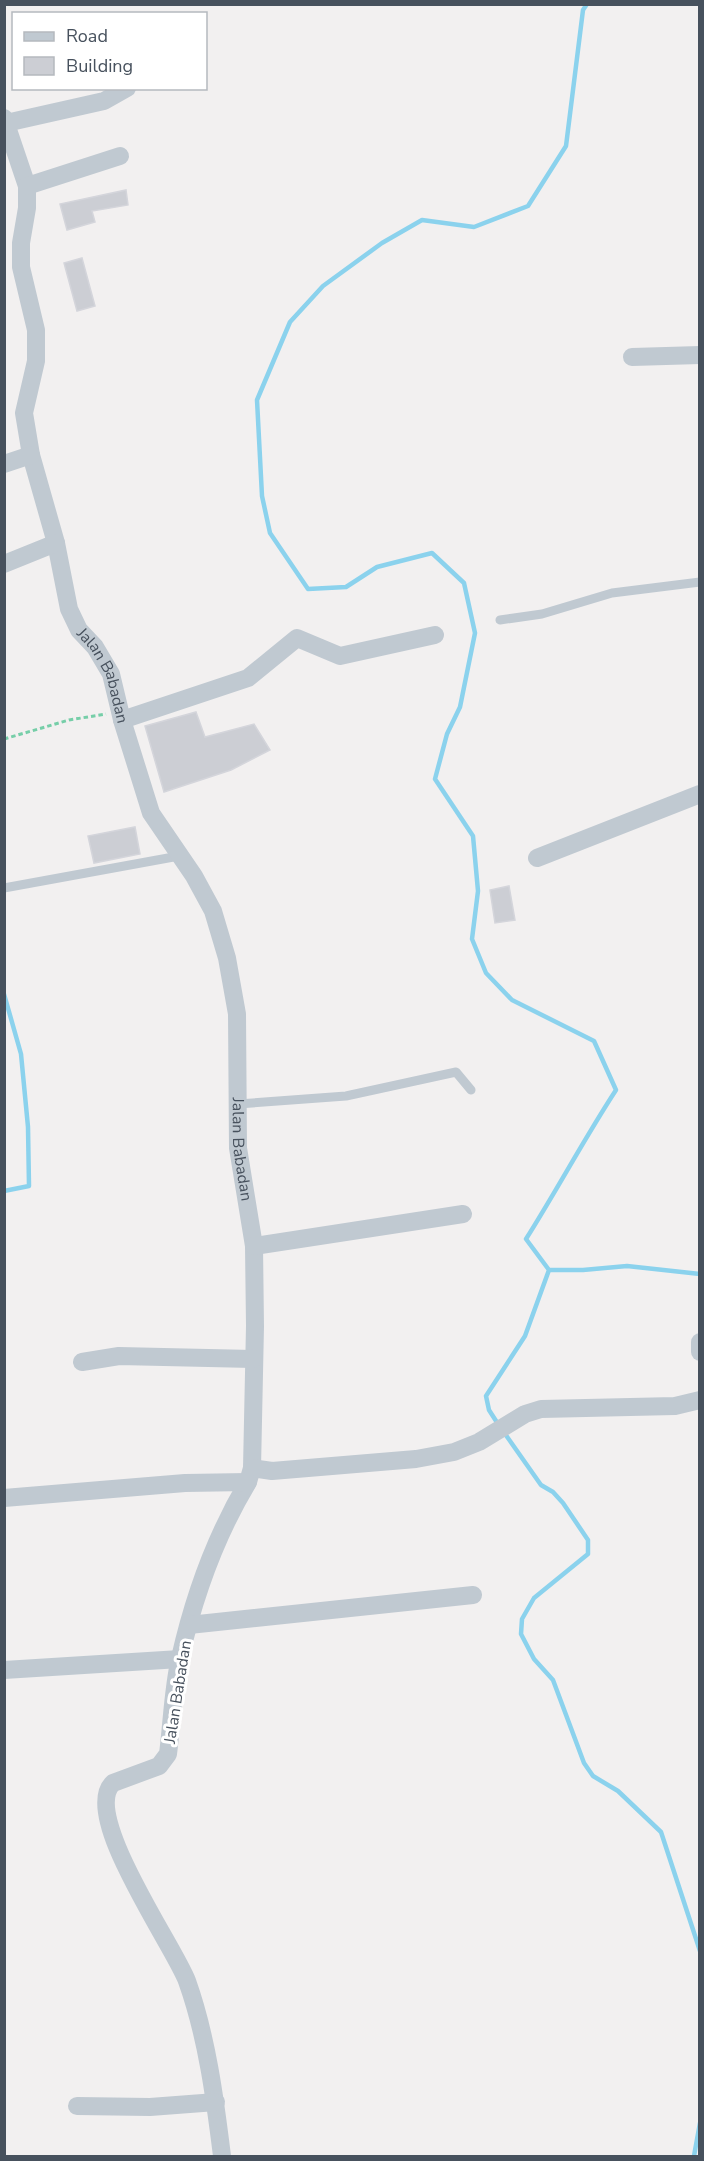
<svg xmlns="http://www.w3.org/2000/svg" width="704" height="2161" font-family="'Nunito Sans',sans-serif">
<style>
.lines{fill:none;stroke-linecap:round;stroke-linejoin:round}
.stream{stroke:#8bd2ed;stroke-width:4.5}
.building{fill:#ccced4;stroke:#d4d5db;stroke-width:1.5}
.path{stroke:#76cea8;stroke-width:3;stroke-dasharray:4.5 3;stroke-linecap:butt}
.service{stroke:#c0c9d1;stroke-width:9}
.minor{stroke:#c0c9d1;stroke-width:18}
.labels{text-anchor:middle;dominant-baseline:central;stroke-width:6;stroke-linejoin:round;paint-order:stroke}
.street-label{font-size:16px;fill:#47515d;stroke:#fff}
</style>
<rect width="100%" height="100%" fill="#f2f0f0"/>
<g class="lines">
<!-- stream -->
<path class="stream" d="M587 4 583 10 566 146 528 206 474 227 422 220 382 243 323 286 290 322 257 400 262 496 270 533 308 589 346 587 377 567 432 553 464 583 475 633 460 707 447 734 435 779 473 836 478 891 472 939 486 973 512 1000 594 1041 616 1090C584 1139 557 1190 526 1239L549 1270H583L627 1266 700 1274
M4 994 21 1054 28 1127 29 1186 4 1191
M498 1424 489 1410 486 1396 525 1336 549 1270
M503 1431 541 1485 553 1492 563 1503 588 1540V1554L534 1598 522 1619 521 1634 534 1659 553 1680 584 1763 593 1776 618 1791 661 1832 700 1951
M694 2156 700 2123"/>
</g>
<!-- building -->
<path class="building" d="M126 190 128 205 92 211 95 222 67 230 60 204Z
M82 258 95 306 77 311 64 263Z
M196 712 205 737 254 724 270 750 231 770 164 792 145 726Z
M135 827 140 854 94 863 88 836Z
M509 886 515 920 495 923 490 890Z"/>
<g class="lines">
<!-- path -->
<path class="path" d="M4 739 69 720 106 714"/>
<!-- service -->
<path class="service" d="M500 620 542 614 612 593 700 582
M4 888 179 856
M238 1104 346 1096 456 1072 471 1090"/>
<!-- minor -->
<g class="minor">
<path id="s1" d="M4 118 27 186V208L21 243V267L36 330V361L24 413 31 455 56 543 69 609 79 630 95 647 111 674 122 720 151 813 194 876 213 911 227 958 237 1014 238 1148 254 1246 255 1326 252 1468 248 1482C215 1537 194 1596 180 1658 173 1688 172 1722 168 1754L159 1766 113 1783C80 1814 174 1946 187 1981 207 2037 215 2099 222 2156"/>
<path d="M6 123 104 101 127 88"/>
<path d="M27 186 120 156"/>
<path d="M632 357 700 355"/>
<path d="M4 464 31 455"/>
<path d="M4 564 56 543"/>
<path d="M122 720 248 678 297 638 340 656 435 635"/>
<path d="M537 858 700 794"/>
<path d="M254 1246 463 1214"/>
<path d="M700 1342V1352"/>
<path d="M82 1362 119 1356 253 1359"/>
<path d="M252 1468 272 1471 416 1459 454 1452 479 1442 525 1414 541 1409 675 1406 700 1400"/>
<path d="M4 1498 185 1483 248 1482"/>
<path d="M189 1625 473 1595"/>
<path d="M4 1670 180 1659"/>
<path d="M77 2106 150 2107 216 2102"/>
</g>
</g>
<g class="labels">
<!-- street labels -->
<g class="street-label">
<text stroke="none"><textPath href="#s1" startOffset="580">Jalan Babadan</textPath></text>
<text stroke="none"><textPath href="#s1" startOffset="1084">Jalan Babadan</textPath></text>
<text transform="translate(178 1692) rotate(-81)">Jalan Babadan</text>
</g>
</g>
<!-- border -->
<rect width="704" height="2161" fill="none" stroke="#47515d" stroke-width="12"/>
<!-- legend -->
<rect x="12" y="12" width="195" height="78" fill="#ffffff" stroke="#b5b9be" stroke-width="1.5"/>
<rect x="24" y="32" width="30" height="9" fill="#c0c9d1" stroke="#b5b9be" stroke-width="1.5"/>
<text x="66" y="42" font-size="18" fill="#47515d">Road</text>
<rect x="24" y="57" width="30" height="18" fill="#ccced4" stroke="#b5b9be" stroke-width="1.5"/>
<text x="66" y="72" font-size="18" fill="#47515d">Building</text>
</svg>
